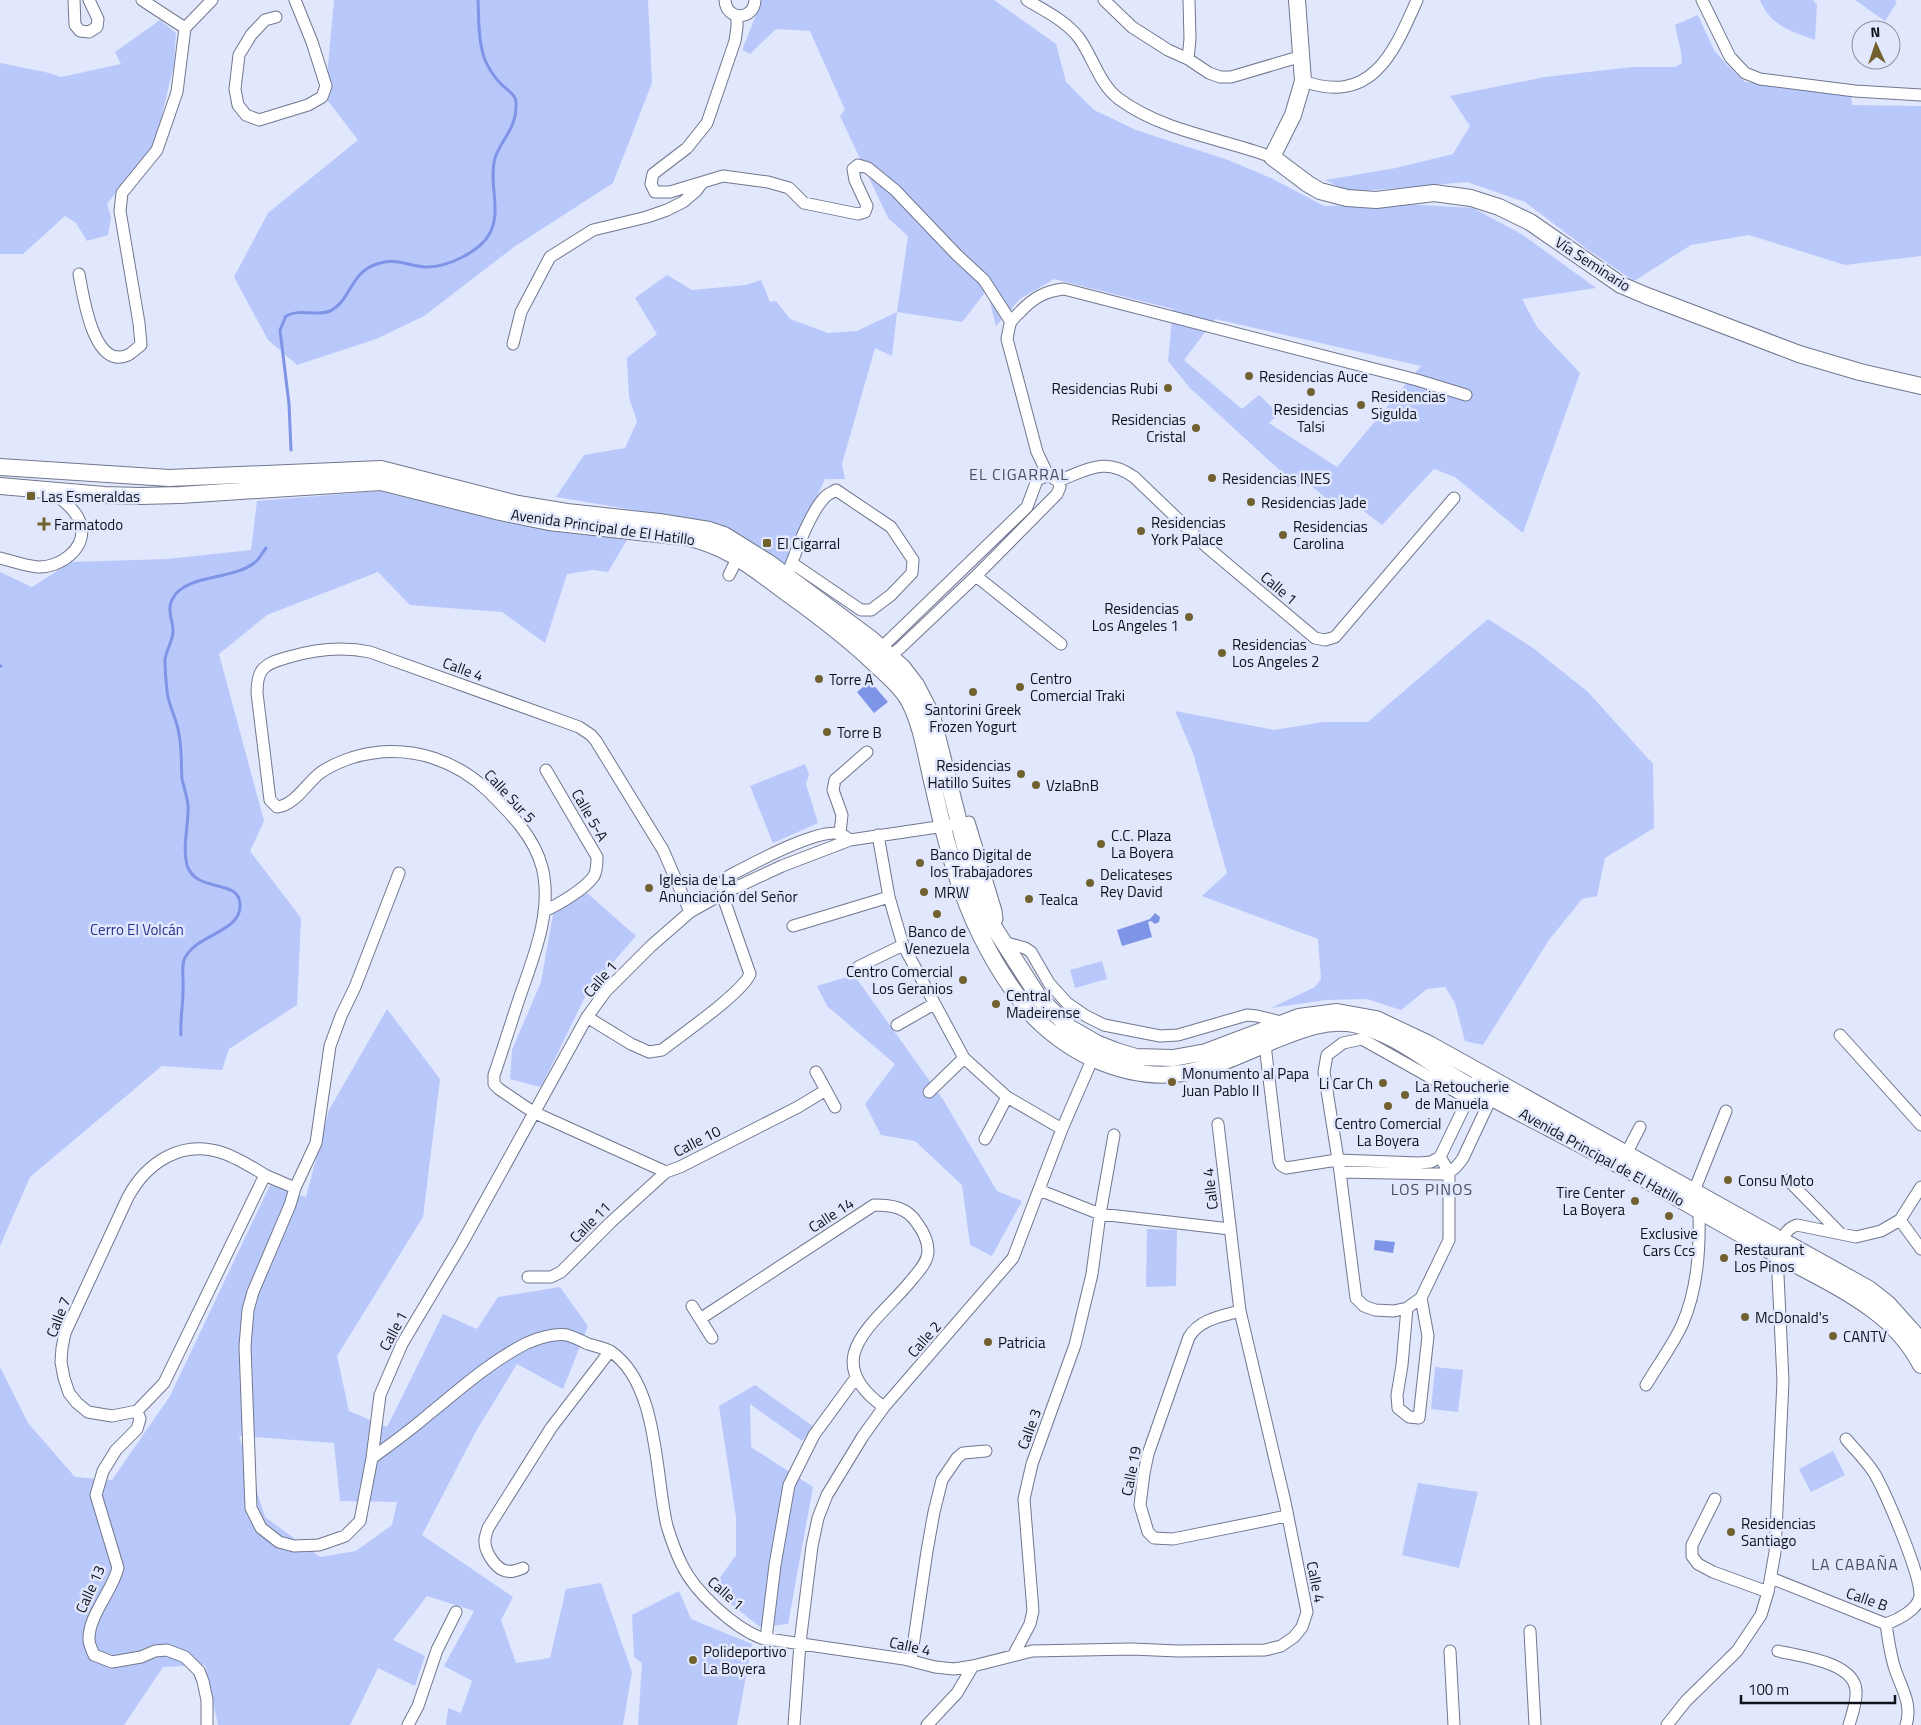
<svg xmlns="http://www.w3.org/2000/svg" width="1921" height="1725" font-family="'Titillium Web',sans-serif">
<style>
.green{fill:#b9c8fb;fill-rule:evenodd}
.water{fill:#7e94e7}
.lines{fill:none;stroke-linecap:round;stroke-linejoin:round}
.stream{stroke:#7e94e7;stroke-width:3}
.street-casing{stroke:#70778e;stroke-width:13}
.secondary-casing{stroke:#70778e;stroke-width:18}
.street{stroke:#fff;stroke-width:11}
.secondary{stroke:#fff;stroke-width:16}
.poi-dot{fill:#70612e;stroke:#e1e7fc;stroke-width:2}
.labels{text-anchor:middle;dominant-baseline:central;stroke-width:5;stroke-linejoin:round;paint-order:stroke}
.street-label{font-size:15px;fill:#10121b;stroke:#e1e7fc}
.poi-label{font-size:15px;fill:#10121b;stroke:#e1e7fc;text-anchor:start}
.park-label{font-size:15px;fill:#273291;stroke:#e1e7fc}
.neighbourhood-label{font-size:16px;letter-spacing:1px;fill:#4a5066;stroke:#e1e7fc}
</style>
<rect width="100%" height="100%" fill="#e1e7fc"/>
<!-- green -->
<path class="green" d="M334 0H648L652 83 613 183 514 247 424 316 376 339 297 365 268 340 234 277 268 213 358 140 325 97Z
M760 0H994L1056 44 1066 82 1094 110 1136 130 1228 160 1271 178 1324 206 1403 204 1473 208 1523 235 1596 288 1522 299 1537 327 1580 373 1523 533 1455 477 1434 469 1382 525 1348 499 1338 509 1306 481 1298 487 1189 387 1168 361 1173 309 1054 279 1020 299 996 326 987 290 962 322 897 312 892 356 875 348 842 464 845 479H825L784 566 738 535 717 524 556 497 584 455 625 448 637 422 629 397 627 358 657 334 635 298 667 275 692 290 746 285 761 280 770 302 776 301 790 319 828 333 857 331 897 312 908 236 888 218 840 116 845 110 810 31 776 29 750 54 742 50 760 5ZM1215 319 1421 366 1337 467 1269 423 1279 414 1259 395 1242 409 1184 360Z
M1760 0H1813L1817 5 1815 40C1792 31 1770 26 1760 0Z
M1855 0H1894L1897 2 1885 21Z
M1698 15 1714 50 1725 63 1745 82 1851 93 1852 105 1921 106V256L1845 265 1749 235 1691 245 1634 281 1587 249 1525 202 1467 182 1349 192 1325 180 1396 168 1453 154 1470 126 1450 96 1545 77 1632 67H1675L1682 63 1681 52 1675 25Z
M160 20 176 33 174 64 154 149 134 169 107 204 111 217 108 235 87 241 76 223 65 216 23 254H0V63L45 72 61 77 121 64 115 52Z
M380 491 500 521 627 540 608 572 593 570 567 574 545 643 502 612 410 605 378 572 267 615 219 654 264 821 250 851 301 918 297 1005 229 1049 222 1070 162 1066 30 1177 0 1246V572L32 587 71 562 167 559 251 550 257 501Z
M1488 619 1533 648 1588 692 1653 764 1654 828 1605 858 1597 896 1582 899 1549 940 1483 1045 1465 1041 1455 1003 1445 987 1427 989 1401 1010 1367 999 1326 1000 1271 1008 1315 987 1321 979 1318 939 1202 896 1227 873 1193 753 1175 711 1274 730 1324 722H1368Z
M805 764 809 775 806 784 818 823 773 843 750 786Z
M587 893 636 936 588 991 541 1087 510 1079 512 1050 541 982 553 914Z
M1102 961 1107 979 1075 988 1070 970Z
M854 975 944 1101 997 1191 1022 1201 992 1256 970 1245 962 1185 915 1141 881 1135 865 1104 895 1064 827 1006 817 986Z
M387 1009 440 1079 423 1217 337 1356 349 1411 387 1427 443 1314 477 1329 498 1297 560 1287 588 1326 563 1389 517 1364 475 1433 422 1535 513 1597 501 1620 516 1663 550 1658 566 1589 601 1583 632 1672 623 1725H446L448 1708 461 1713 472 1681 444 1666 474 1611 427 1596 393 1640 425 1656 415 1686 378 1668 350 1725H218L205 1665 163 1667 124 1725H0V1367L28 1423 75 1477 112 1480 170 1396 270 1185 306 1197 329 1110ZM239 1436 334 1443 340 1501 397 1502 392 1525 356 1551 320 1557 265 1517Z
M1147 1229 1177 1230 1176 1286 1146 1287Z
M1435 1367 1463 1370 1458 1412 1431 1409Z
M755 1385 814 1427 802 1441 750 1404 751 1447 813 1487 788 1624 760 1627 712 1589 736 1555V1517L719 1406Z
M1833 1451 1845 1475 1811 1492 1799 1469Z
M1418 1483 1478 1492 1459 1568 1402 1555Z
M679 1591 691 1619 752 1644 737 1725H638L642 1663 634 1657 632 1615Z"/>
<!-- water -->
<path class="water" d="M870 681 888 702 874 713 857 692Z
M1155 913 1160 917 1159 922 1155 924 1151 921 1148 922 1152 937 1122 946 1117 930 1150 919Z
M1375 1240 1395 1242 1393 1253 1374 1250Z"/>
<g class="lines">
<!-- stream -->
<path class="stream" d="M291 450 289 404 280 330 286 316C300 308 316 317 330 311 351 301 350 272 377 264 397 257 407 266 425 267 446 268 480 252 490 233 502 210 488 182 495 158 501 140 517 127 516 106 516 105 516 99 515 98 513 93 506 89 502 85 495 78 489 69 485 60 478 41 479 20 478 0
M0 666H1
M181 1035C180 1019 183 1006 183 990 184 980 181 970 184 960 194 934 242 933 240 904 239 878 196 894 187 865 182 846 189 825 188 805 187 796 184 788 182 779 181 764 182 749 179 734 177 718 168 706 167 690 166 681 165 670 165 660 166 650 173 641 173 631 173 620 166 609 173 598 186 574 233 580 254 563 259 560 262 553 266 548"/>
<!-- street casing -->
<g class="street-casing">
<path id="street" d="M74 0 75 25 80 31 89 32 97 27 98 19 89 0
M142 0 185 28
M725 0C726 21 754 21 755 0
M1027 0C1045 11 1066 21 1079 38 1093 57 1099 84 1119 99 1164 132 1221 138 1272 157
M1104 0 1132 27 1168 50 1188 59 1209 73 1220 77H1231L1302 56
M1702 0 1730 57 1745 73 1760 79 1855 91 1921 95
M737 16V27L735 41 707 123 687 148 653 174 651 184 655 192H670L723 176 768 182 789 188 804 203 858 214 865 212 867 206 855 180 853 169 858 165 868 168 895 190 957 255 984 280 1011 322
M276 17 265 20 251 35 239 55 235 89 238 105 246 115 259 120 308 105 322 97 326 86 312 42 295 0
M1188 59 1190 39 1189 0
M1303 81C1372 106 1394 52 1417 0
M79 274C83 294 93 371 128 355 132 353 137 348 141 345L139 323 120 211 122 193 157 150 177 92 185 28 212 0
M513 344 521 312 550 257 593 230 647 217 667 210 683 202 696 191 702 183
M1048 475 1037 452 1007 339C1008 334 1009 328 1010 324 1012 319 1017 315 1020 312 1033 298 1045 291 1064 289L1417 380 1466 395
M1048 475 1058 481 1060 487 1057 494 976 576 900 648 890 656 875 664 881 648 1027 507 1037 480Z
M1058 481C1087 470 1105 456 1134 477L1207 547 1315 638 1325 640 1335 637 1454 498
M0 558C12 561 25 566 38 567 59 568 87 549 81 525 77 510 62 500 51 491
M729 575 738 557
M787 576C794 556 810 511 826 496 828 494 833 492 836 490L891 527 913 560 912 573 891 595 871 610H861L792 563
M976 576 1061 644
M969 822 996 911 997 919 992 925
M840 833 842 815 833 790 835 780 867 752
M878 835 889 897 903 945 964 1058 1007 1097 1062 1129
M399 873 355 987 341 1016 330 1046 316 1143 295 1188 290 1205 253 1292 248 1310 245 1346 251 1508 261 1528 279 1542 294 1546 319 1545 345 1536 360 1521 372 1458 380 1395 402 1344 461 1245 587 1017 606 991 651 946 690 912 722 894 782 866 850 840 958 824
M544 911C558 905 585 889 594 876 597 870 597 863 597 857L546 770
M793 926 889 897
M1003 942 1025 948 1031 952 1049 983 1067 1003 1086 1016 1104 1025 1160 1036 1178 1035 1247 1015 1257 1016 1281 1022
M858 967 903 945
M587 1017 631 1044 649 1052 662 1050C681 1035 742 993 750 974L722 894C721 885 722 881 729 876 750 865 819 827 840 834 844 835 847 838 850 840
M897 1025 934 1004
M1840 1035 1921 1125
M1265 1045 1279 1161 1281 1165 1286 1168 1337 1160 1419 1163 1431 1162 1440 1157 1480 1074
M816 1072 835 1107
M929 1092 964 1058
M985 1139 1007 1097
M1626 1154 1640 1127
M1440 1157 1449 1172V1240L1421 1298 1407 1308 1394 1311 1375 1310 1364 1306 1356 1298 1340 1172 1324 1072 1327 1055 1343 1043 1362 1039 1467 1098
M666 1172 533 1112 499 1089 494 1084V1075C503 1049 511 1023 520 996 534 956 553 910 542 867 534 836 509 812 488 791 457 761 415 747 373 753 356 755 334 763 320 773 306 784 295 805 277 807L270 800 257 693C257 685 258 673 264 668 271 661 280 660 289 657 316 649 342 646 370 652L579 727 591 735 596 741 663 850 690 912
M1340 1172 1442 1174C1452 1172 1457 1167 1463 1158L1494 1092
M265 1175 164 1383 137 1411 112 1416 88 1412 77 1403 69 1393 64 1378 61 1362 62 1348 65 1333 128 1197C147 1162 182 1139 223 1153 238 1158 253 1168 267 1176 276 1180 286 1184 295 1188
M1788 1180 1839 1232
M1039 1190 1100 1214 1230 1229
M1694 1191 1726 1111
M1900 1220 1921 1249
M528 1277H551L561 1272 611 1222 666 1172 680 1167 798 1107 826 1090
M692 1306 712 1338
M1407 1308 1402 1365 1397 1395 1398 1408 1409 1417 1419 1418 1428 1336 1421 1298
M1240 1311C1222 1316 1200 1319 1189 1337L1148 1454 1144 1473 1140 1505 1148 1532 1154 1538 1173 1539 1287 1516
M700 1319 874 1205C891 1205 907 1207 917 1223 923 1231 928 1240 928 1251 928 1261 920 1270 914 1277 880 1321 814 1357 884 1407
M1646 1385C1658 1365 1672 1346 1682 1325 1698 1289 1700 1248 1699 1210
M137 1411 140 1419 137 1429 116 1450 103 1471 96 1495 118 1568C112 1592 88 1616 89 1640 89 1644 92 1650 94 1655L112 1662 141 1657 155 1651 167 1650 185 1657 199 1671 203 1681 207 1700V1725
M372 1458C391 1444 411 1430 429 1414 460 1389 491 1361 527 1343 538 1338 555 1333 567 1335 574 1337 582 1341 588 1344 595 1346 604 1348 610 1351 659 1383 655 1476 667 1526 671 1539 676 1553 682 1565 695 1592 733 1627 761 1638L904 1659 935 1667 954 1669 973 1666 1032 1651 1132 1649 1178 1651 1265 1650 1281 1646 1294 1637 1302 1627 1307 1612 1285 1502 1240 1311 1218 1124
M1715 1499 1692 1545V1556L1698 1564 1713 1572 1768 1592
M523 1568C516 1571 510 1573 503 1570 494 1566 484 1550 485 1540 485 1536 487 1532 488 1528L551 1428 610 1351
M1771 1578 1886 1624C1897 1620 1918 1610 1920 1596 1921 1575 1888 1499 1877 1478 1870 1464 1856 1451 1846 1439
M1886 1624C1888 1638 1890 1652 1894 1666 1900 1686 1913 1703 1906 1725
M1530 1631 1535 1725
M766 1639 775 1565 789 1485 814 1435 855 1379
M1450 1651 1454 1725
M1778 1651C1799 1656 1855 1662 1856 1691 1857 1701 1852 1715 1849 1725
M1014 1654 1030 1624 1033 1611 1024 1499 1032 1464 1075 1345 1092 1274 1100 1214 1114 1135
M911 1660 927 1551 934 1512 942 1480 957 1458 963 1453 986 1451
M408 1725 418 1706 437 1650 456 1612
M794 1725 800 1643 812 1546 818 1518 827 1495 863 1436 884 1407 1013 1258 1062 1129 1095 1053
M927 1725 957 1693 973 1666
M1667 1725 1686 1701 1737 1651 1761 1615 1768 1592 1775 1552 1783 1381 1777 1254C1781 1242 1784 1229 1797 1225L1856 1237 1881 1231 1900 1220 1921 1187"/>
</g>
<!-- secondary casing -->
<g class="secondary-casing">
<path id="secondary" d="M1297 0 1303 81 1293 115 1272 157 1308 184 1320 191 1347 198 1376 200 1434 193 1471 198 1499 207 1530 222 1621 285 1647 296 1799 354 1860 372 1921 386
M0 467 169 478 381 469 518 504 567 512 659 522 709 530 724 535 769 563 871 639 903 668 916 685 932 716 972 874 986 915 1040 999 1070 1028 1098 1044 1116 1051 1136 1057 1173 1058 1206 1052 1299 1017 1337 1012 1376 1019 1429 1044 1869 1289 1888 1304 1921 1341
M0 486 104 495 140 496 180 495 381 482 500 512 549 522 684 537C730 546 755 570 791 596 820 617 848 638 874 663 886 674 899 684 908 699 922 724 926 757 933 785 941 820 949 855 961 888 976 931 1000 975 1028 1010 1045 1030 1071 1049 1094 1059 1166 1091 1208 1069 1275 1040 1300 1030 1326 1019 1354 1024 1394 1032 1428 1063 1463 1082 1520 1114 1580 1143 1637 1175 1675 1196 1713 1219 1751 1240 1791 1264 1835 1282 1873 1310 1892 1324 1910 1344 1921 1365"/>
</g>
<!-- street -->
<use href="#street" class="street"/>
<!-- secondary -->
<use href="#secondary" class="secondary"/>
</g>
<!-- markers -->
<g class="poi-dot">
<circle cx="1249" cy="376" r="5"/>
<circle cx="1168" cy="388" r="5"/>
<circle cx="1311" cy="392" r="5"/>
<circle cx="1361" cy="405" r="5"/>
<circle cx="1196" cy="428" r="5"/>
<circle cx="1212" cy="478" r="5"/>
<rect x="26" y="491" width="10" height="10" rx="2.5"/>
<circle cx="1251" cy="502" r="5"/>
<path d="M41.5 516.5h5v5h5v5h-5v5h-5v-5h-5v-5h5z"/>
<circle cx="1141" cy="531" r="5"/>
<circle cx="1283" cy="535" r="5"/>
<rect x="762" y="538" width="10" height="10" rx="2.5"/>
<circle cx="1189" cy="617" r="5"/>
<circle cx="1222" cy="653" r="5"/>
<circle cx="819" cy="679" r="5"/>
<circle cx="1020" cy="687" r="5"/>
<circle cx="973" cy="692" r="5"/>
<circle cx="827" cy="732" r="5"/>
<circle cx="1021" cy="774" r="5"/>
<circle cx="1036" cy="785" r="5"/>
<circle cx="1101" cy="844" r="5"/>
<circle cx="920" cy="863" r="5"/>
<circle cx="1090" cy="883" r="5"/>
<circle cx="649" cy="888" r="5"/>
<circle cx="924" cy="892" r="5"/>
<circle cx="1029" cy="899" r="5"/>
<circle cx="937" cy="914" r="5"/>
<circle cx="963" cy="980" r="5"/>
<circle cx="996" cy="1004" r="5"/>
<circle cx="1172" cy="1082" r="5"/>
<circle cx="1383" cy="1083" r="5"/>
<circle cx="1405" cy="1095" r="5"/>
<circle cx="1388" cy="1106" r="5"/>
<circle cx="1728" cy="1180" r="5"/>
<circle cx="1635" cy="1201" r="5"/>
<circle cx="1669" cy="1216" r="5"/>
<circle cx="1724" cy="1258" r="5"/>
<circle cx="1745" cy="1317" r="5"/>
<circle cx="1833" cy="1336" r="5"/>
<circle cx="988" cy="1342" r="5"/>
<circle cx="1731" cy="1532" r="5"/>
<circle cx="693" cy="1660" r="5"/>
</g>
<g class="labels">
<!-- street labels -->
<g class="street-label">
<text transform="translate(1593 264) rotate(33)">Vía Seminario</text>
<text transform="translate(603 527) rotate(8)">Avenida Principal de El Hatillo</text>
<text transform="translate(1279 588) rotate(40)">Calle 1</text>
<text transform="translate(463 669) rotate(20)">Calle 4</text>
<text transform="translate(510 796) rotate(47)">Calle Sur 5</text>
<text transform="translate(590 815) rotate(60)">Calle 5-A</text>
<text transform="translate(600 979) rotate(-49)">Calle 1</text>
<text transform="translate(697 1141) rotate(-27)">Calle 10</text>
<text transform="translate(1602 1157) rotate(29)">Avenida Principal de El Hatillo</text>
<text transform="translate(1210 1189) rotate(-97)">Calle 4</text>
<text transform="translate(831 1215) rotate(-33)">Calle 14</text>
<text transform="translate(590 1222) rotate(-45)">Calle 11</text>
<text transform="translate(58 1317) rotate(-69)">Calle 7</text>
<text transform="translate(393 1331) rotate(-62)">Calle 1</text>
<text transform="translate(924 1339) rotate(-49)">Calle 2</text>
<text transform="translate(1029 1429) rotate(-70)">Calle 3</text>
<text transform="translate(1131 1471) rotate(-79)">Calle 19</text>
<text transform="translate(1316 1582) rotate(79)">Calle 4</text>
<text transform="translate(90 1589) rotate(-66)">Calle 13</text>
<text transform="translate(726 1593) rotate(41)">Calle 1</text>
<text transform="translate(1867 1599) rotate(19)">Calle B</text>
<text transform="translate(910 1646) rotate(12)">Calle 4</text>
</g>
<!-- poi labels -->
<g class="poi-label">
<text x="1259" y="376">Residencias Auce</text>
<text x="1158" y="388" text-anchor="end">Residencias Rubi</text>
<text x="1371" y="396">Residencias<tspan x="1371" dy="17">Sigulda</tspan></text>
<text x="1311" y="409" text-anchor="middle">Residencias<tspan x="1311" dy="17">Talsi</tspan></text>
<text x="1186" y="419" text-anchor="end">Residencias<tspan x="1186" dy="17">Cristal</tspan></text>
<text x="1222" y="478">Residencias INES</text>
<text x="41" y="496">Las Esmeraldas</text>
<text x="1261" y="502">Residencias Jade</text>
<text x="1151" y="522">Residencias<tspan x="1151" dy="17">York Palace</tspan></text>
<text x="54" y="524">Farmatodo</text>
<text x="1293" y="526">Residencias<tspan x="1293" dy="17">Carolina</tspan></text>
<text x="777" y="543">El Cigarral</text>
<text x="1179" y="608" text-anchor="end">Residencias<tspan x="1179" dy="17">Los Angeles 1</tspan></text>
<text x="1232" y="644">Residencias<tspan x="1232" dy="17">Los Angeles 2</tspan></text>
<text x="1030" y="678">Centro<tspan x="1030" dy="17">Comercial Traki</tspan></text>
<text x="829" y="679">Torre A</text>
<text x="973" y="709" text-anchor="middle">Santorini Greek<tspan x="973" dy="17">Frozen Yogurt</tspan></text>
<text x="837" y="732">Torre B</text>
<text x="1011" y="765" text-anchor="end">Residencias<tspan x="1011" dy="17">Hatillo Suites</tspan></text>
<text x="1046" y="785">VzlaBnB</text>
<text x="1111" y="835">C.C. Plaza<tspan x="1111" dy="17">La Boyera</tspan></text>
<text x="930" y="854">Banco Digital de<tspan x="930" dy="17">los Trabajadores</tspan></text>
<text x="1100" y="874">Delicateses<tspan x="1100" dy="17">Rey David</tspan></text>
<text x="659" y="879">Iglesia de La<tspan x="659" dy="17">Anunciación del Señor</tspan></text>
<text x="934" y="892">MRW</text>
<text x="1039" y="899">Tealca</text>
<text x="937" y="931" text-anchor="middle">Banco de<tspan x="937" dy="17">Venezuela</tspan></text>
<text x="953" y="971" text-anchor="end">Centro Comercial<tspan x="953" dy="17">Los Geranios</tspan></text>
<text x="1006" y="995">Central<tspan x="1006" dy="17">Madeirense</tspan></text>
<text x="1182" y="1073">Monumento al Papa<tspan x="1182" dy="17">Juan Pablo II</tspan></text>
<text x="1373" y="1083" text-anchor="end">Li Car Ch</text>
<text x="1415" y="1086">La Retoucherie<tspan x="1415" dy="17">de Manuela</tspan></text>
<text x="1388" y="1123" text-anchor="middle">Centro Comercial<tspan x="1388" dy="17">La Boyera</tspan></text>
<text x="1738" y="1180">Consu Moto</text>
<text x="1625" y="1192" text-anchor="end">Tire Center<tspan x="1625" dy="17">La Boyera</tspan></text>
<text x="1669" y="1233" text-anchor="middle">Exclusive<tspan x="1669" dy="17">Cars Ccs</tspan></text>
<text x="1734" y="1249">Restaurant<tspan x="1734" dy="17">Los Pinos</tspan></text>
<text x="1755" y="1317">McDonald's</text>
<text x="1843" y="1336">CANTV</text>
<text x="998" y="1342">Patricia</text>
<text x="1741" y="1523">Residencias<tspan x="1741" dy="17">Santiago</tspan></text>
<text x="703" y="1651">Polideportivo<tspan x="703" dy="17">La Boyera</tspan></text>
</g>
<!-- park labels -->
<g class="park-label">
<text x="137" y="929">Cerro El Volcán</text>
</g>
<!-- neighbourhood labels -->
<g class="neighbourhood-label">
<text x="1019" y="474">EL CIGARRAL</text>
<text x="1432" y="1189">LOS PINOS</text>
<text x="1855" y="1564">LA CABAÑA</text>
</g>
</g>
<!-- north arrow -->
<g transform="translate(1876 45) rotate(357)"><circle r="24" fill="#e1e7fc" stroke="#8d92a2"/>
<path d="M0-4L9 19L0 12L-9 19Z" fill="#70612e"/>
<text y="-8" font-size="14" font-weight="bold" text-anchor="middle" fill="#10121b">N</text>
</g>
<!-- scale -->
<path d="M1741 1695v8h154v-8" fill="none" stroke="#10121b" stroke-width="2.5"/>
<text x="1748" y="1695" font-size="15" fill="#10121b" stroke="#e1e7fc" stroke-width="4" paint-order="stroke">100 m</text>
</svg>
